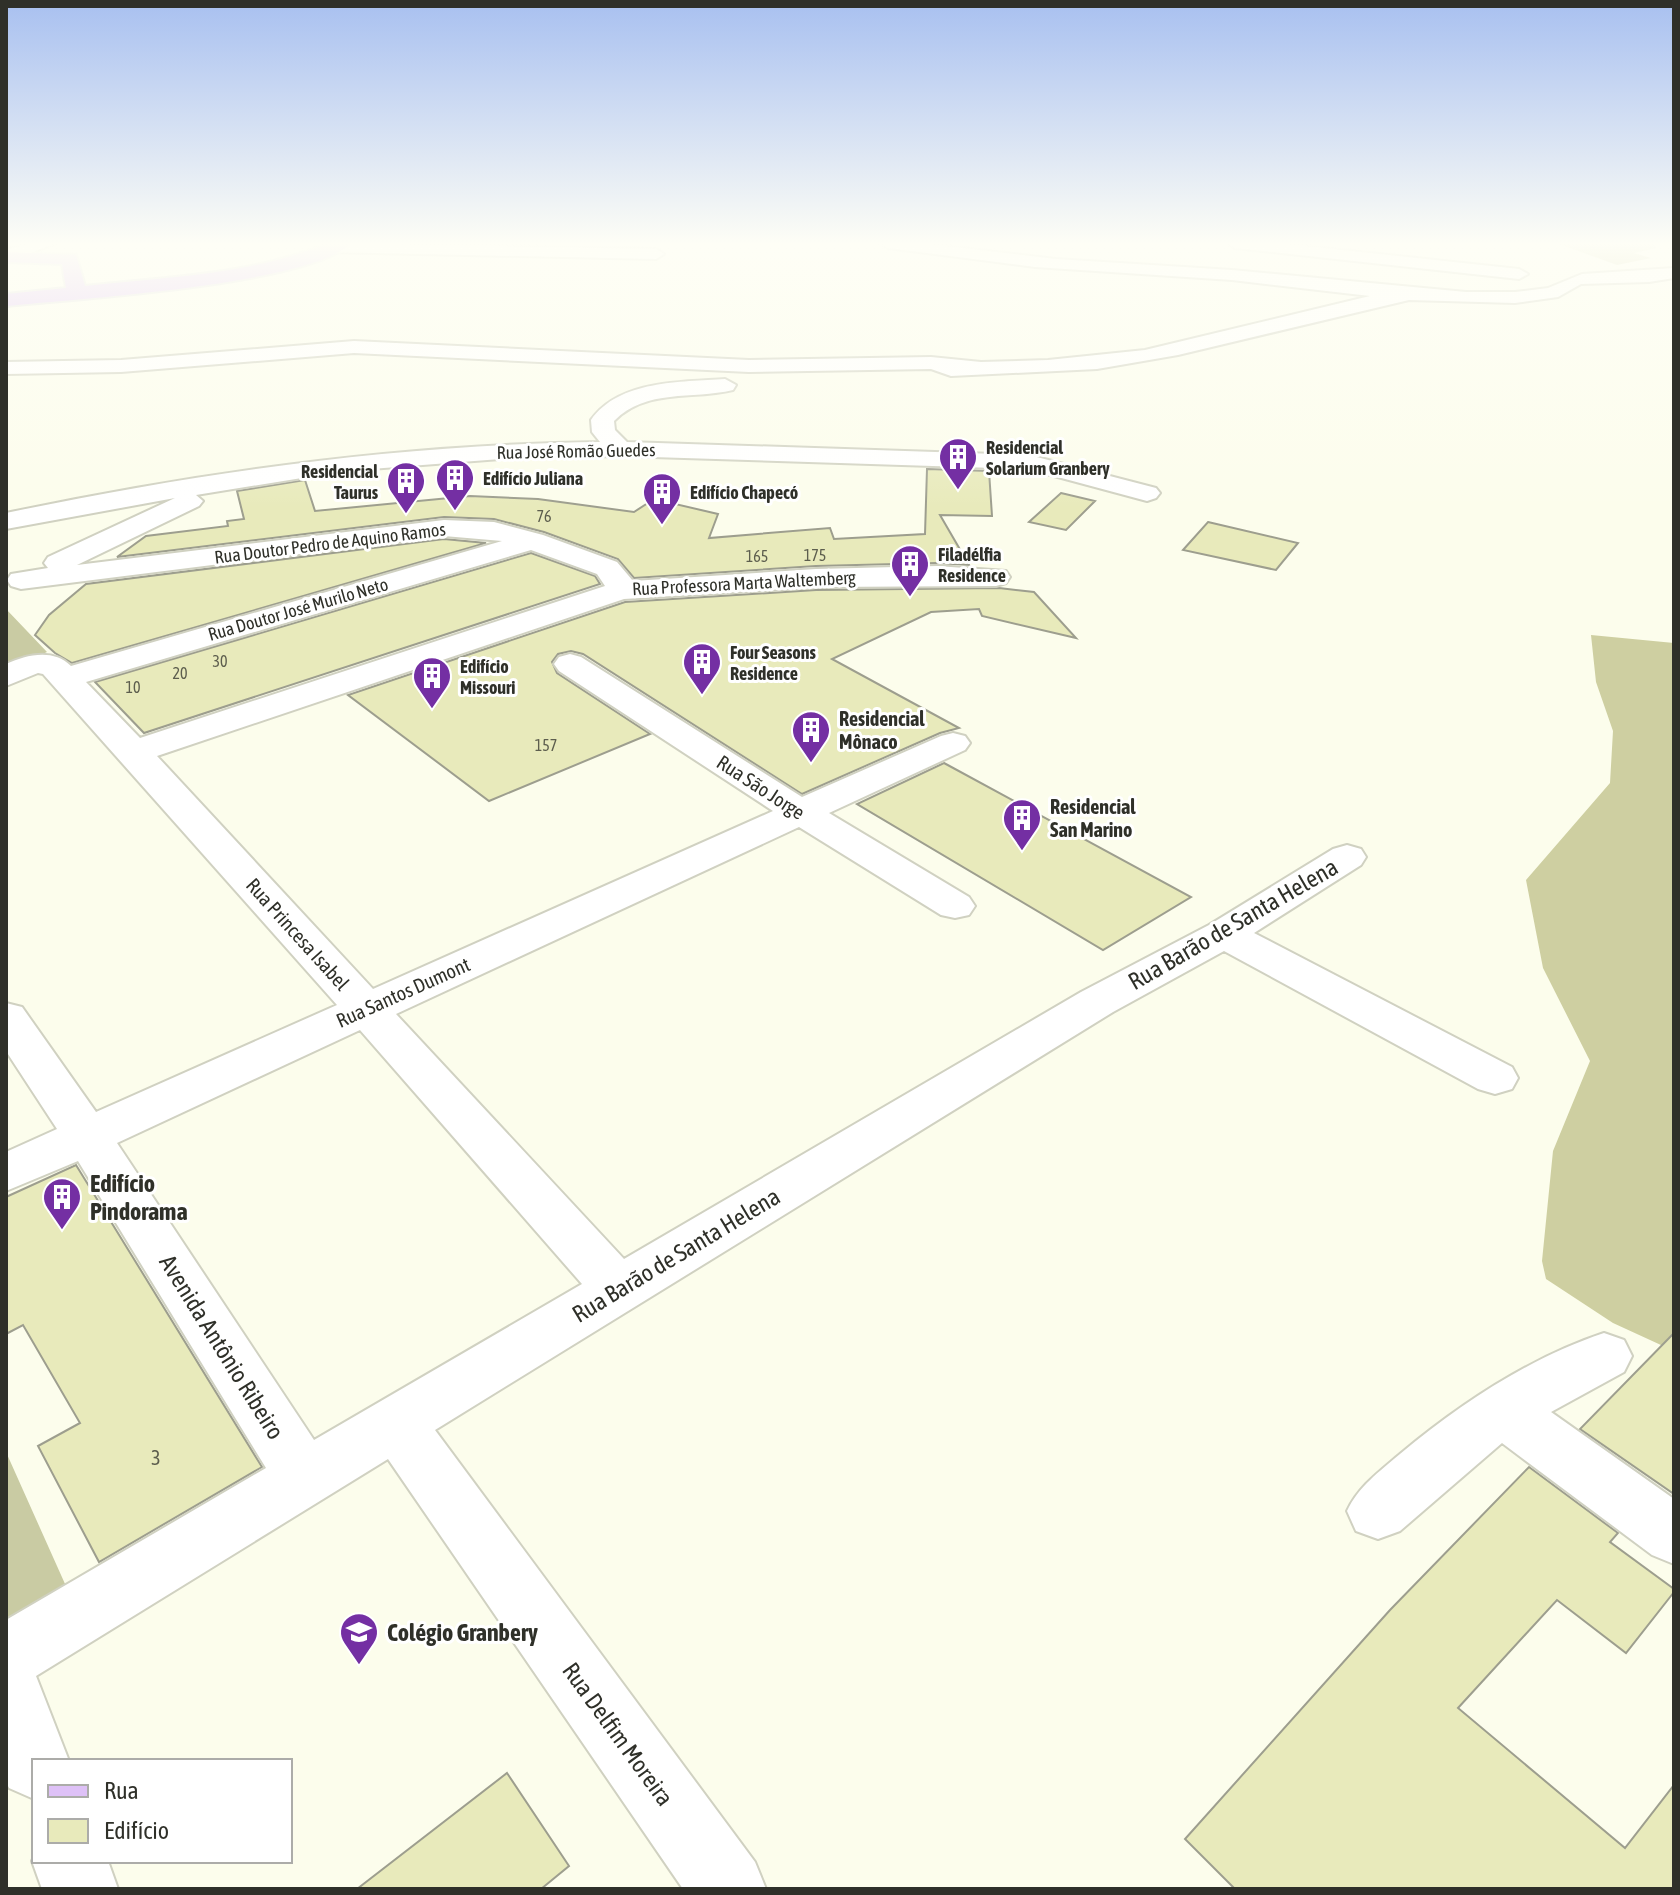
<svg xmlns="http://www.w3.org/2000/svg" width="1680" height="1895" font-family="'Asap Condensed',sans-serif">
<style>
.green{fill:#c9cba3}
.forest{fill:#cecfa1}
.building{fill:#e8eabb;stroke:#9d9e8e;stroke-width:2}
.lines{fill:none;stroke-linecap:round;stroke-linejoin:round}
.minor-casing{stroke:#d0d1c1;stroke-width:4}
.major-casing{stroke:#e2e2e1;stroke-width:4}
.minor{fill:#fff;fill-rule:evenodd}
.major{fill:#dec1f7;fill-rule:evenodd}
.labels{text-anchor:middle;dominant-baseline:central;stroke-width:6;stroke-linejoin:round;paint-order:stroke}
.number-label{font-size:16px;fill:#5d5e4e}
.far-poi-label{font-size:18px;font-weight:bold;fill:#2f3029;stroke:#fff;text-anchor:start}
.far-street-label{font-size:18px;fill:#2f3029;stroke:#fff}
.poi-label{font-size:20px;font-weight:bold;fill:#2f3029;stroke:#fff;text-anchor:start}
.street-label{font-size:20px;fill:#2f3029;stroke:#fff}
.near-number-label{font-size:20px;fill:#5d5e4e}
.near-street-label{font-size:24px;fill:#2f3029;stroke:#fff}
.near-poi-label{font-size:24px;font-weight:bold;fill:#2f3029;stroke:#fff;text-anchor:start}
</style>
<rect width="100%" height="100%" fill="#fcfdec"/>
<!-- green -->
<path class="green" d="M6 609 47 652 6 671Z
M6 1452 74 1604 6 1643Z"/>
<!-- forest -->
<path class="forest" d="M1556 243H1655L1656 248 1634 253 1651 258 1617 265Z
M1591 635 1674 643V1351L1613 1323 1546 1279 1542 1261 1553 1151 1590 1061 1543 968 1526 880 1610 783 1613 731 1596 682Z"/>
<!-- building -->
<path class="building" d="M927 469 989 471 992 516 940 515 969 565 937 563 816 566 634 578 618 559 544 532 494 519 444 517 117 557 146 536 228 526 227 521 244 519 237 491 305 480 315 511 470 496 538 499 634 512 654 499 718 514 709 538 830 528 834 539 925 534Z
M1061 493 1095 501 1066 530 1029 522Z
M1208 522 1298 543 1276 570 1183 550Z
M444 539 486 543 72 663 55 653 35 635 49 615 86 584Z
M531 553 595 576 600 584 144 733 95 682Z
M999 588 1034 592 1076 638 982 616 979 609 931 612 832 659 959 728 940 733 802 794 583 654 571 651 558 654 552 662 557 673 650 734 489 801 348 695 625 602 816 590Z
M944 763 1191 897 1103 950 857 804Z
M76 1165 262 1467 99 1562 38 1446 80 1423 23 1325 6 1334V1197Z
M1674 1333V1494L1580 1429Z
M1529 1467 1618 1533 1610 1542 1674 1589V1592L1626 1653 1557 1600 1458 1708 1625 1848 1674 1785V1889H1235L1185 1839 1390 1610Z
M507 1773 569 1866 541 1889H357Z"/>
<g class="lines">
<!-- minor casing -->
<g class="minor-casing">
<path id="minor" d="M32 243H56L28 254V261L22 262 6 254 8 249Z
M334 243 656 249 664 254 656 259 328 252 326 248 328 244Z
M880 243H920L1056 259 1232 270 1466 292H1515L1548 288 1582 274 1674 268V278L1649 282 1581 284 1558 297 1515 303 1409 300 1178 355 1097 369 951 376 931 369 749 372 354 353 121 372 6 374V362L121 360 354 341 749 360 931 357 981 362 1048 360 1145 350 1370 296 1232 280 1035 267 888 248Z
M1227 243H1277L1519 269 1528 274 1519 279 1235 248Z
M725 379 736 385 733 390C691 400 647 388 614 421L615 430 627 442 1029 455 1156 488 1160 493 1156 498 1147 501 1028 469 620 456 526 457 345 471 196 495 203 501 199 506 77 565 444 520 494 522 543 535 617 562 633 581 816 569 937 566 1006 571 1010 577 1006 583 996 586 816 587 624 599 157 756 373 989 773 811 559 671 554 664 559 657 570 654 581 657 802 797 941 736 953 733 965 736 970 743 965 750 829 813 969 897 975 906 969 915 955 918 941 915 799 827 396 1014 624 1259 1081 992 1209 925 1333 849 1347 845 1361 849 1366 857 1361 865 1254 933 1512 1067 1518 1078 1512 1089 1495 1094 1478 1089 1224 951 1113 1012 435 1430 755 1862 766 1889H683L388 1459 36 1676 69 1761H34V1799L9 1788 6 1782V1620L266 1468 78 1161 6 1191V1152L57 1129 6 1051V1003L22 1007 96 1112 337 1005 43 674 38 673 6 686V664C26 655 53 648 71 666L502 541 444 536 21 589 11 586 7 580 11 574 48 568 44 563 48 557 175 498 6 529V513C201 472 401 444 600 442L592 432 591 420C619 380 681 382 725 379ZM531 550 597 574 605 586 140 738 86 682ZM360 1030 582 1284 314 1440 117 1143Z
M1604 1333 1624 1340 1632 1356 1624 1372 1551 1412 1674 1499V1564L1652 1555 1502 1443 1400 1531 1378 1539 1356 1531 1347 1511C1359 1486 1379 1472 1400 1454 1460 1404 1529 1358 1604 1333Z
M34 1857V1861H108L118 1889H42L32 1861Z"/>
</g>
<!-- major casing -->
<g class="major-casing">
<path id="major" d="M328 243H351C311 285 72 299 6 306V294L66 288 62 264 6 262V252L76 255 85 286C167 277 252 275 328 243Z"/>
</g>
<!-- minor -->
<use href="#minor" class="minor"/>
<!-- major -->
<use href="#major" class="major"/>
</g>
<!-- sky -->
<linearGradient id="sky" x2="0" y2="1"><stop stop-color="#a8c0f0"/><stop offset="0.48" stop-color="#fefef6"/><stop offset="1" stop-color="#fefef6" stop-opacity="0"/></linearGradient>
<rect width="1680" height="508" fill="url(#sky)"/>
<!-- icons -->
<defs>
<g id="building-pin" transform="scale(2)"><path d="M0 17L-7.5 6A9.5 9.5 0 1 1 7.5 6Z" fill="#742fa3" stroke="#fff"/><path d="M-4-6H4V6H1V3H-1V6H-4ZM-2.5-4.3h1.7v1.8h-1.7ZM.8-4.3h1.7v1.8H.8ZM-2.5-1h1.7V.8h-1.7ZM.8-1h1.7V.8H.8Z" fill="#fff"/></g>
<g id="school-pin" transform="scale(2)"><path d="M0 17L-7.5 6A9.5 9.5 0 1 1 7.5 6Z" fill="#742fa3" stroke="#fff"/><path d="M0-5L7-2L0 1L-7-2ZM-4 1L0 2.5L4 1V4Q0 6-4 4Z" fill="#fff"/></g>
</defs>
<g fill-rule="evenodd">
<use href="#building-pin" x="958" y="457"/>
<use href="#building-pin" x="455" y="478"/>
<use href="#building-pin" x="406" y="481"/>
<use href="#building-pin" x="662" y="492"/>
<use href="#building-pin" x="910" y="564"/>
<use href="#building-pin" x="702" y="662"/>
<use href="#building-pin" x="432" y="676"/>
<use href="#building-pin" x="811" y="730"/>
<use href="#building-pin" x="1022" y="818"/>
<use href="#building-pin" x="62" y="1197"/>
<use href="#school-pin" x="359" y="1632"/>
</g>
<g class="labels">
<!-- number labels -->
<g class="number-label">
<text x="544" y="516">76</text>
<text x="815" y="555">175</text>
<text x="757" y="556">165</text>
<text x="220" y="661">30</text>
<text x="180" y="673">20</text>
<text x="133" y="687">10</text>
<text x="546" y="745">157</text>
</g>
<!-- far-poi labels -->
<g class="far-poi-label">
<text x="986" y="447">Residencial<tspan x="986" dy="21">Solarium Granbery</tspan></text>
<text x="378" y="471" text-anchor="end">Residencial<tspan x="378" dy="21">Taurus</tspan></text>
<text x="483" y="478">Edifício Juliana</text>
<text x="690" y="492">Edifício Chapecó</text>
<text x="938" y="554">Filadélfia<tspan x="938" dy="21">Residence</tspan></text>
<text x="730" y="652">Four Seasons<tspan x="730" dy="21">Residence</tspan></text>
<text x="460" y="666">Edifício<tspan x="460" dy="21">Missouri</tspan></text>
</g>
<!-- far-street labels -->
<g class="far-street-label">
<text transform="translate(576 451) rotate(-1)">Rua José Romão Guedes</text>
<text transform="translate(330 543) rotate(-7)">Rua Doutor Pedro de Aquino Ramos</text>
<text transform="translate(744 583) rotate(-3)">Rua Professora Marta Waltemberg</text>
<text transform="translate(298 609) rotate(-16)">Rua Doutor José Murilo Neto</text>
</g>
<!-- poi labels -->
<g class="poi-label">
<text x="839" y="718">Residencial<tspan x="839" dy="23">Mônaco</tspan></text>
<text x="1050" y="806">Residencial<tspan x="1050" dy="23">San Marino</tspan></text>
</g>
<!-- street labels -->
<g class="street-label">
<text transform="translate(761 787) rotate(33)">Rua São Jorge</text>
<text transform="translate(298 934) rotate(48)">Rua Princesa Isabel</text>
<text transform="translate(403 992) rotate(-24)">Rua Santos Dumont</text>
</g>
<!-- near-number labels -->
<g class="near-number-label">
<text x="156" y="1457">3</text>
</g>
<!-- near-street labels -->
<g class="near-street-label">
<text transform="translate(1233 924) rotate(-30)">Rua Barão de Santa Helena</text>
<text transform="translate(676 1255) rotate(-31)">Rua Barão de Santa Helena</text>
<text transform="translate(222 1347) rotate(58)">Avenida Antônio Ribeiro</text>
<text transform="translate(618 1734) rotate(54)">Rua Delfim Moreira</text>
</g>
<!-- near-poi labels -->
<g class="near-poi-label">
<text x="90" y="1183">Edifício<tspan x="90" dy="28">Pindorama</tspan></text>
<text x="387" y="1632">Colégio Granbery</text>
</g>
</g>
<!-- border -->
<rect width="1680" height="1895" fill="none" stroke="#2f3029" stroke-width="16"/>
<!-- legend -->
<rect x="32" y="1759" width="260" height="104" fill="#ffffff" stroke="#acaca9" stroke-width="2"/>
<rect x="48" y="1785" width="40" height="12" fill="#dec1f7" stroke="#acaca9" stroke-width="2"/>
<text x="104" y="1799" font-size="24" fill="#2f3029">Rua</text>
<rect x="48" y="1819" width="40" height="24" fill="#e8eabb" stroke="#acaca9" stroke-width="2"/>
<text x="104" y="1839" font-size="24" fill="#2f3029">Edifício</text>
</svg>
